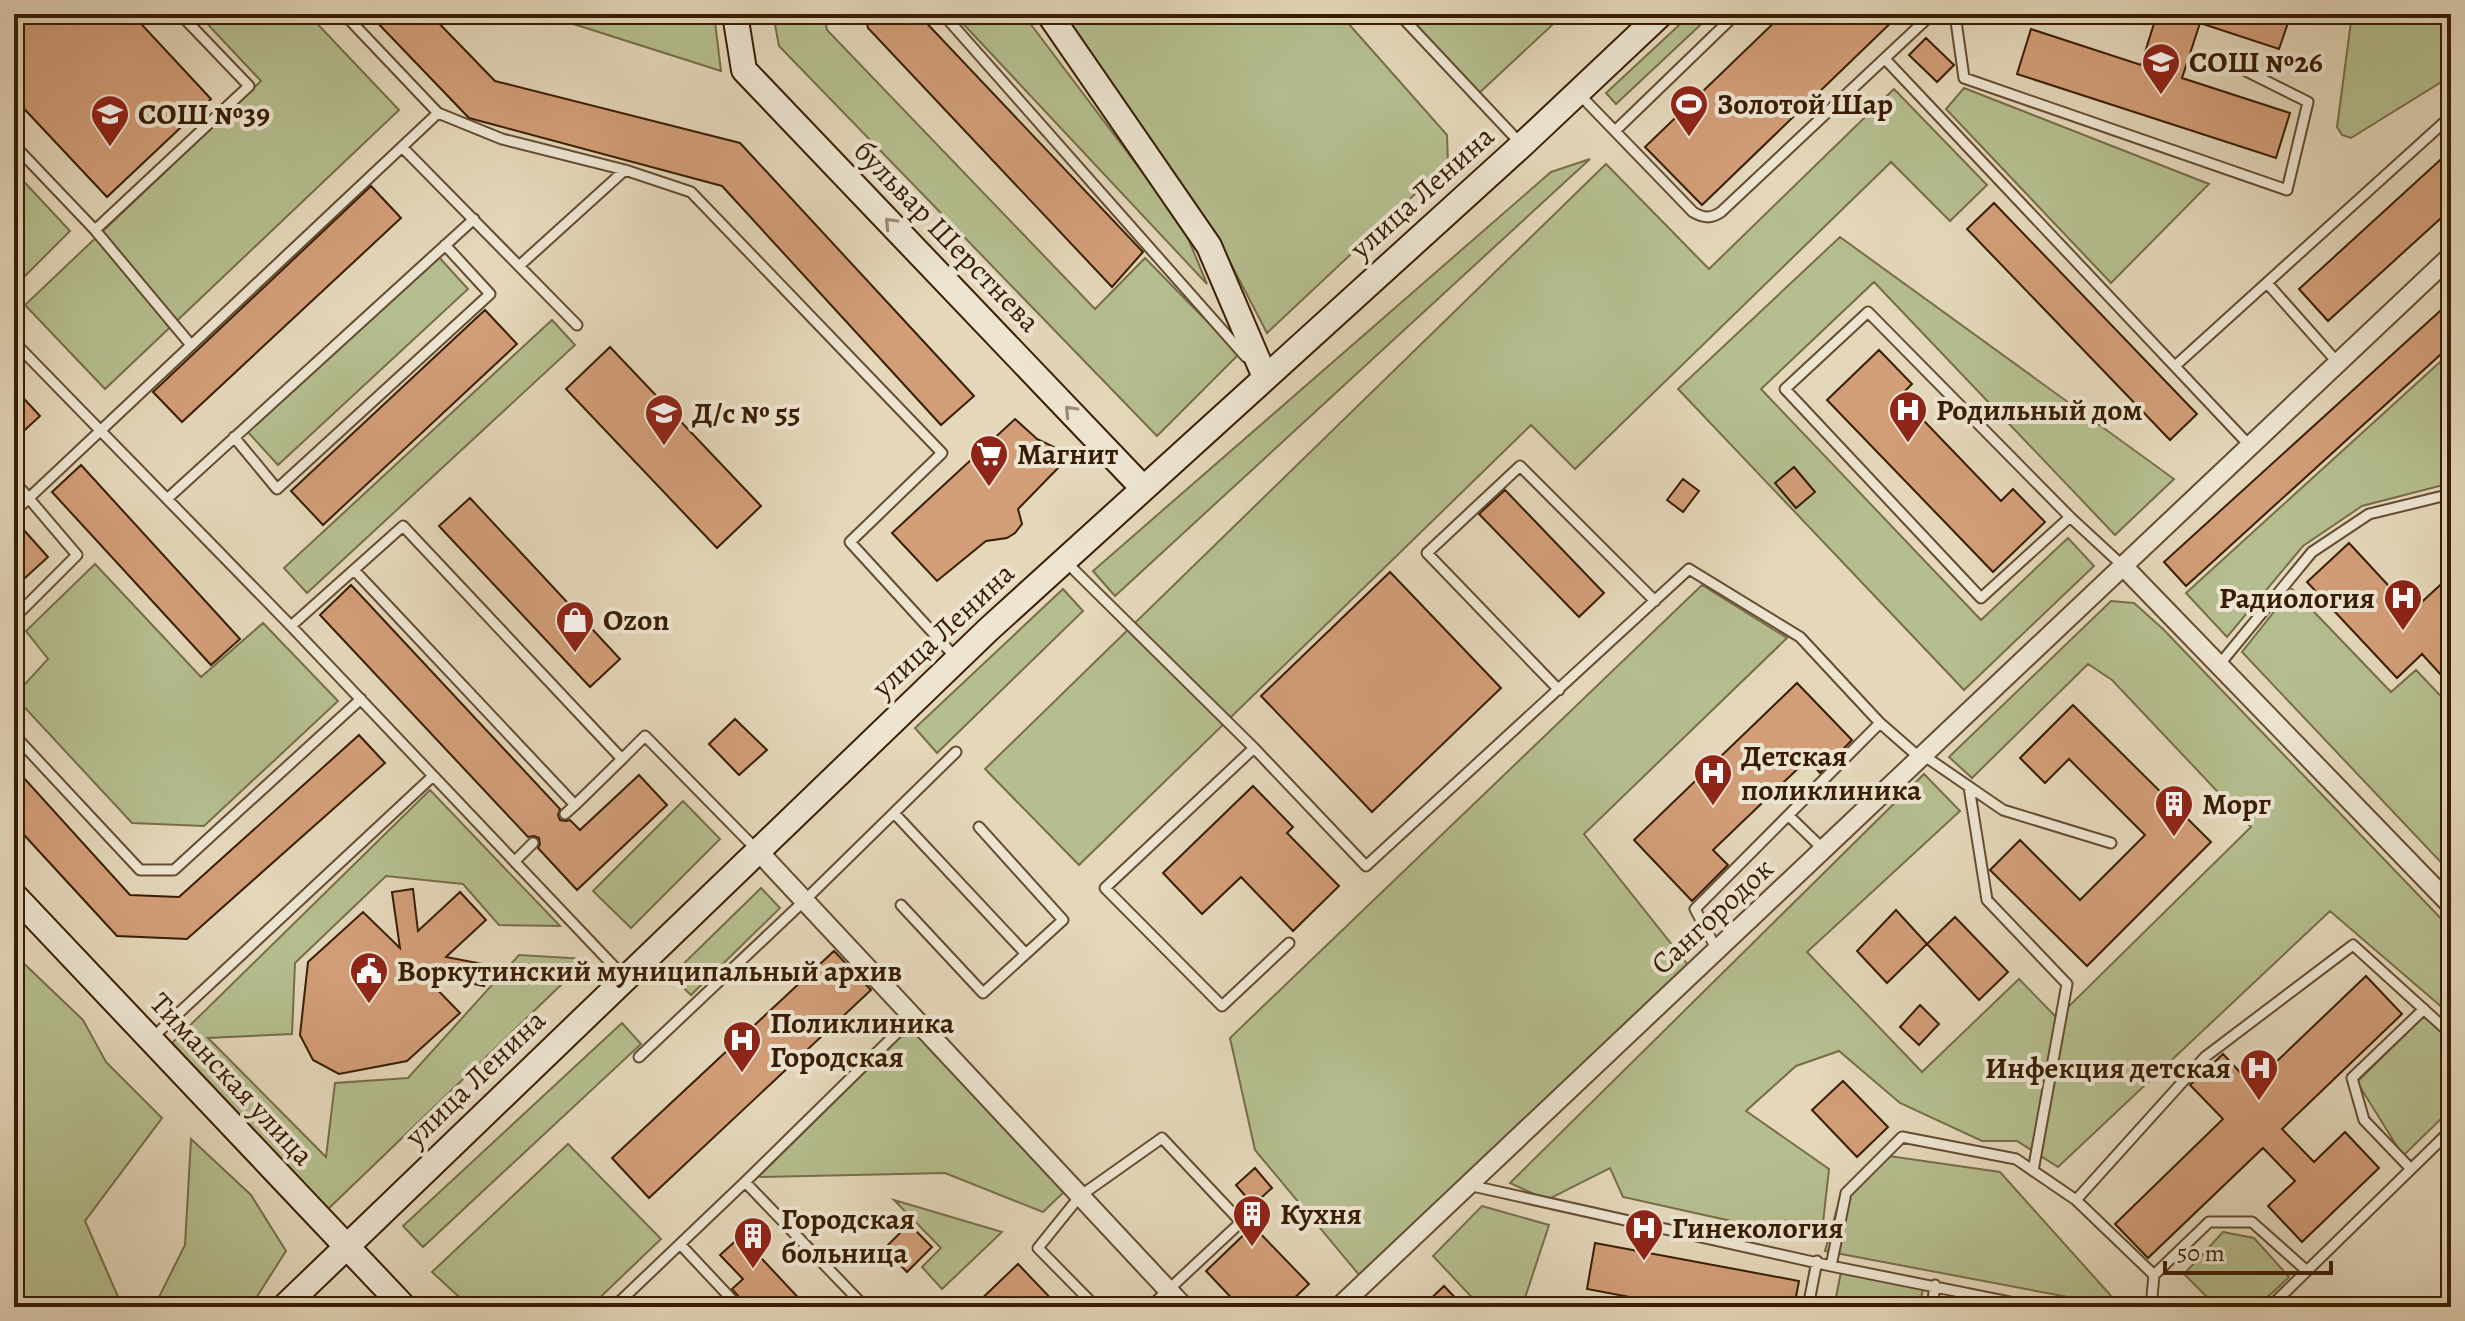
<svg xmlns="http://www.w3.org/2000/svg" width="2465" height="1321" font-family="Alegreya,serif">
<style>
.green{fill:#b5be8f;stroke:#776e48;stroke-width:2}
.building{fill:#d29e78;stroke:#391d02;stroke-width:2}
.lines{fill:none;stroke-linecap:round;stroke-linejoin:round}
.lane-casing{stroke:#644c30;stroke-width:13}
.street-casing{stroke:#644c30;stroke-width:22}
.secondary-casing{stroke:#391d02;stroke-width:28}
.lane{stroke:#ede5d2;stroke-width:9}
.street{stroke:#ede5d2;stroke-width:18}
.secondary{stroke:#ede5d2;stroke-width:24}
.oneway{stroke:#9c8b74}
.labels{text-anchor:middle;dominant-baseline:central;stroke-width:8;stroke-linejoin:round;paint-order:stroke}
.poi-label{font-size:30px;font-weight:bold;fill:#391d02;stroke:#ede5d2;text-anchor:start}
.street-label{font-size:30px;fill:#391d02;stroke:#ede5d2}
</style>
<rect width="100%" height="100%" fill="#e4d7ba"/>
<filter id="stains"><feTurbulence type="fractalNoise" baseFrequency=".0025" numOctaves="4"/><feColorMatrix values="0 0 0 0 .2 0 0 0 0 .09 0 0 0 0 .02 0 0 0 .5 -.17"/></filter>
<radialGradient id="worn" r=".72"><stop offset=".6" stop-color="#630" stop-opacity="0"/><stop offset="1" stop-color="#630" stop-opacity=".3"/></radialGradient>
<!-- green -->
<path class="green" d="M198 14H308L399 110 105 389 25 305 261 81Z
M542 14H714L721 71Z
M773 14H824L827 30 1095 309 1145 258 1239 354 1157 436 779 46Z
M954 14H1023L1183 226 1207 284Z
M1059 14H1340L1447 135 1448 163 1267 333 1218 239Z
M1402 14H1564L1477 95Z
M1691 14H1712L1616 104 1606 93Z
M2352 14H2451V76L2351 138 2342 135 2337 127Z
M1964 88 2209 184 2111 283 1946 109Z
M1894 89 1987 185 1950 221 1891 162 1575 469 1531 425 1079 865 985 769 1606 164 1709 269Z
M1590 159 1115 596 1093 571 1551 172Z
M14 171 70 231 14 287Z
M1840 237 2174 479 2115 535 1874 282 1761 389 1981 620 2068 538 2094 566 1964 690 1678 389Z
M437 255 468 289 278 465 247 431Z
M552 320 575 345 307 593 284 568Z
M2451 352V483L2362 506 2303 546 2227 637 2186 593Z
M95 564 201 677 263 623 338 701 204 826 132 823 14 696 48 659 26 631Z
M1702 585 1787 638 1584 834 1692 970 1365 1282 1255 1150 1230 1038Z
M1063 589 1083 611 937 753 915 728Z
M2292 589 2391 692 2416 670 2451 707V873L2242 652Z
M2111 601 2134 603 2163 629 2451 929V1015L2330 911 2058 1167 2017 1141H1982L1900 1103 1839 1051 1796 1066 1746 1111 1829 1169 1821 1241 1623 1197 1610 1168 1547 1200 1510 1183 1924 774 1960 811 1807 952 1922 1072 2019 979 2057 1018 2251 827 2112 680 2088 664 1972 778 1949 757Z
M430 790 560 926 499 925 463 884 386 876 295 963 292 1034 208 1038 326 1157 335 1083 408 1078 519 955 588 959 326 1211 172 1043Z
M683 801 720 839 631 928 593 891Z
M761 888 780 908 691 995 671 976Z
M14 954 83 1020 106 1062 162 1118 85 1221 119 1299 112 1307H14Z
M2425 1015 2451 1039V1109L2403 1156 2357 1082Z
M622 1023 641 1044 423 1247 403 1226Z
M912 1024 1067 1189 1043 1212 945 1173 758 1177Z
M191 1139 251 1195 286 1251 256 1298 245 1307H154L185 1245Z
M568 1144 661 1239 590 1307H470L432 1272Z
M1882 1155 2000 1172 2121 1307 1825 1251 1840 1198Z
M894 1200 1002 1232 942 1289 922 1267 941 1248Z
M1482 1206 1549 1225 1522 1307H1481L1433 1256Z
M2223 1232 2254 1238 2289 1277C2259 1306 2259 1307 2217 1307L2184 1274Z
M1841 1272 1923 1289 1919 1307H1834Z"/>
<!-- building -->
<path class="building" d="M14 14H132L211 99 107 197 14 98Z
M369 14H430L495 81 740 143 974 396 941 425 722 186 469 118Z
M865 14H918L1143 252 1112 287 868 28Z
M1783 14H1900L1702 205 1645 147Z
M2157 14H2291L2279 49 2200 23 2182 78 2290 113 2276 158 2017 74 2031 29 2141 65Z
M1926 38 1954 65 1937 82 1909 55Z
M2451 150V209L2328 321 2299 289Z
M371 186 401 218 182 422 153 392Z
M1994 203 2197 414 2170 440 1967 229Z
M2451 301V345L2186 586 2164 562Z
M485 310 517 344 323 525 291 491Z
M610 347 761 506 717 548 566 389Z
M1879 350 1912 384 1900 396 2001 501 2013 489 2045 522 1993 572 1827 400Z
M14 388 40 416 14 440Z
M1015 419 1037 439 1054 447 1059 453 1058 459 1061 465 1018 509 1022 524 1015 533 1007 538 986 541 937 581 892 533Z
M81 465 240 639 211 665 52 492Z
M1794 467 1815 492 1796 508 1775 483Z
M1683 479 1699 491 1683 512 1667 500Z
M1505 490 1604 593 1579 617 1479 514Z
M470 498 620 659 590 687 439 526Z
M14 519 48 557 14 588Z
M2349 543 2412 611 2451 575V686L2422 654 2397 678 2307 582Z
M1390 572 1501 688 1372 812 1261 696Z
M351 585 560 809 558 815 560 820 566 821 570 820 580 830 639 775 667 805 577 890 538 848 540 844 539 838 534 836 528 837 320 615Z
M1797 683 1852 740 1820 773 1808 759 1713 850 1728 865 1692 901 1634 840Z
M2073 705 2211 842 2087 966 1990 870 2020 840 2080 900 2145 835 2069 759 2045 783 2020 758Z
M735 719 767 750 739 775 709 744Z
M359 735 385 763 187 939 117 936 14 824V767L130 895 179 897Z
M1253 786 1293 827 1287 833 1339 886 1293 931 1241 877 1202 914 1163 873Z
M413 889 418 931 460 892 486 920 446 957 488 965 484 986 421 973 460 1013 407 1061 339 1074 313 1060 300 1035 308 962 363 912 400 948 392 892Z
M1896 910 1927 944 1887 983 1857 951Z
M1955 917 2008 972 1979 1000 1927 944Z
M834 951 871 990 649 1198 612 1158Z
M2366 976 2402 1014 2282 1129 2314 1162 2345 1132 2379 1168 2302 1242 2268 1206 2295 1181 2263 1148 2148 1258 2115 1224 2223 1119 2190 1085 2223 1054 2252 1085Z
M1920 1005 1939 1024 1919 1045 1900 1027Z
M1843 1081 1888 1127 1857 1157 1812 1110Z
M1255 1168 1272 1188 1253 1205 1236 1185Z
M909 1224 932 1247 907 1272 884 1249Z
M1253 1226 1309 1284 1285 1307H1240L1206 1271Z
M740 1237 763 1260 807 1307H748L746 1305 732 1289 743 1279 720 1255Z
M1595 1243 1799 1281 1794 1307H1683L1587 1289Z
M1018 1264 1059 1307H973Z
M1444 1286 1464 1307H1422Z"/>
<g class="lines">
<!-- lane casing -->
<g class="lane-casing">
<path id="lane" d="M344 14 438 113 502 139 625 170 691 192 942 453 850 542 956 658
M943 14 1246 357
M1399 14 1522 145
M1955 14 1964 78 2287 190 2308 102 2244 70
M1885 59 2250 446
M1579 94 1693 212C1703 218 1711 219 1721 212L1932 14
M1615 131 1736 14
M14 145 95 230 191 345
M402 147 577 325
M95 230 249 86 180 14
M519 266 625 170
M2267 283 2338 363
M14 342 291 626 625 978
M2175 366 2451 116
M234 437 277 489 490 294 445 245
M14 481 77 555 14 618
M167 499 474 219
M14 512 438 113
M2070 517 1981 598 1785 389 1868 312 2070 517 2123 566
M1064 560 1254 748 1366 866 1689 569 1800 637 1880 723
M354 570 575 805 622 759
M291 626 403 526 622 759 645 736 758 851
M2219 665 2312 552 2369 514 2451 494
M1559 690 1427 553 1520 466 1655 601
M14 735 140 870H174L361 699
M1254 748 1105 888 1222 1006 1289 943
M1923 755 2003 810 2111 843
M1969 787 1987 900 2067 984 2033 1171
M894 813 1026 954
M565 814 575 805
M1789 816 1823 849
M515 861 533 843
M901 905 983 993 1063 920 979 827
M1717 950 1695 909 1880 723 1920 758
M152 1038 433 776
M639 1057 804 901 956 752
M2411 1169 2364 1120 2352 1078 2424 1009
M745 1182 865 1307
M1468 1185 1831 1266 2035 1307
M2076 1200 2205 1057 2353 945 2451 1034
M680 1244 739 1307
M1831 1266 1846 1193 1902 1137 2016 1159 2076 1200 2154 1275 2151 1307
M2154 1275 2209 1222H2252L2307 1271
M614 1307 745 1182 913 1017
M1096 1307 1038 1248 1080 1196 1162 1138 1241 1222 1150 1307
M1808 1307 1817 1261
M1932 1307 1935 1285
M2270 1307 2451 1130"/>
</g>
<!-- street casing -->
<g class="street-casing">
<path id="street" d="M2123 566 2451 905
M758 851 1184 1307
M1339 1307 2451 256"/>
</g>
<!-- secondary casing -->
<g class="secondary-casing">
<path id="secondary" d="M735 14 744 70 1143 488
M1049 14 1209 246 1265 377
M14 895 404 1307
M284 1307 989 629 1522 145 1661 14"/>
</g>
<!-- lane -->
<use href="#lane" class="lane"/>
<!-- street -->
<use href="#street" class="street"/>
<!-- secondary -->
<use href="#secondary" class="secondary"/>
</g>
<!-- one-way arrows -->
<defs><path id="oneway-chevron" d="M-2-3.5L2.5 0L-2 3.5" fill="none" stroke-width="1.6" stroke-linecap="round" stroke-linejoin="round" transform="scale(2)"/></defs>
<g class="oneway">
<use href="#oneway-chevron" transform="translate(890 223) rotate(-134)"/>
<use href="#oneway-chevron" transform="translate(1070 411) rotate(-134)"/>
</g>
<!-- icons -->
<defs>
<g id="school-pin" transform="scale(2)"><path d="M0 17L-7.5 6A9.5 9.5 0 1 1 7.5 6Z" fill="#8f2418" stroke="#ede5d2"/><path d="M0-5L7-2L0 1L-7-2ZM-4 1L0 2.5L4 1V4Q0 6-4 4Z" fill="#fff"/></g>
<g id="stadium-pin" transform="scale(2)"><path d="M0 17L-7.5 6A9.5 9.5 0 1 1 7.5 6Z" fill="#8f2418" stroke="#ede5d2"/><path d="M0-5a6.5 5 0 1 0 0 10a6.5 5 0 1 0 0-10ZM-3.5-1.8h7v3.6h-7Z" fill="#fff"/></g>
<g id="hospital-pin" transform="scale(2)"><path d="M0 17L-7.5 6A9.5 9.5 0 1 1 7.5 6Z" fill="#8f2418" stroke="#ede5d2"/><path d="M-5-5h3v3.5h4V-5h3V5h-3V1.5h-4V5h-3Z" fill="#fff"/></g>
<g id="supermarket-pin" transform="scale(2)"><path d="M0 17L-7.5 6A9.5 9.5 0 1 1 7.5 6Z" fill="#8f2418" stroke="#ede5d2"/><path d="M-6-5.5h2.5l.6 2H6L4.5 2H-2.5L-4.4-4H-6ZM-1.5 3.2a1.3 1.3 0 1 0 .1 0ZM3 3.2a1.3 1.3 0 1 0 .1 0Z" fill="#fff"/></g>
<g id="shop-pin" transform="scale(2)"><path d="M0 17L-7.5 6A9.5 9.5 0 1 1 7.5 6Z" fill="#8f2418" stroke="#ede5d2"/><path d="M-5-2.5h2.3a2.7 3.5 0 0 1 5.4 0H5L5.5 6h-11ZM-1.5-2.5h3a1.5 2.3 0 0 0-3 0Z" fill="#fff"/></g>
<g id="building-pin" transform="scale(2)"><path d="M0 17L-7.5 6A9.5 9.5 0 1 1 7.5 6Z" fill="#8f2418" stroke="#ede5d2"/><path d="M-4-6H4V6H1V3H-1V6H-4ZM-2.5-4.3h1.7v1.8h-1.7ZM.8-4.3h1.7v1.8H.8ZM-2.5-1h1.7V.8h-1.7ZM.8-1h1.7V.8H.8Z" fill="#fff"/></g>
<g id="civic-pin" transform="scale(2)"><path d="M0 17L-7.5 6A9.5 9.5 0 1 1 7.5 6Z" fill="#8f2418" stroke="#ede5d2"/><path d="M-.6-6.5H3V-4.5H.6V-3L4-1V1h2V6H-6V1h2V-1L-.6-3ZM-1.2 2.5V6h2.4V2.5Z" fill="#fff"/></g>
</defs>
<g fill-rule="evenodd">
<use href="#school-pin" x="2161" y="62"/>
<use href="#stadium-pin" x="1689" y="104"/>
<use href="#school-pin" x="110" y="114"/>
<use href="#hospital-pin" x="1908" y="410"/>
<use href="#school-pin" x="664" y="413"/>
<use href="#supermarket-pin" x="989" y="454"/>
<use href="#hospital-pin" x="2403" y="598"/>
<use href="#shop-pin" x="575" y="620"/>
<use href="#hospital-pin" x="1713" y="773"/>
<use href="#building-pin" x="2174" y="804"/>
<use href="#civic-pin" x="369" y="971"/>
<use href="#hospital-pin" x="742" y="1040"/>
<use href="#hospital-pin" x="2259" y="1068"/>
<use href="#building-pin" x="1252" y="1214"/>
<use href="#hospital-pin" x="1644" y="1228"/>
<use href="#building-pin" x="753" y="1236"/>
</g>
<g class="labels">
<!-- poi labels -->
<g class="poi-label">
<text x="2189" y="62">СОШ №26</text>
<text x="1717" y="104">Золотой Шар</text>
<text x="138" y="114">СОШ №39</text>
<text x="1936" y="410">Родильный дом</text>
<text x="692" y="413">Д/с № 55</text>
<text x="1017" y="454">Магнит</text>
<text x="2375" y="598" text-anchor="end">Радиология</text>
<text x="603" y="620">Ozon</text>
<text x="1741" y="756">Детская<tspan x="1741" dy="34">поликлиника</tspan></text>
<text x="2202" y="804">Морг</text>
<text x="397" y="971">Воркутинский муниципальный архив</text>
<text x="770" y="1023">Поликлиника<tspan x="770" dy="34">Городская</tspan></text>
<text x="2231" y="1068" text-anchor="end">Инфекция детская</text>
<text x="1280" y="1214">Кухня</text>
<text x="781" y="1219">Городская<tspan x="781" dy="34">больница</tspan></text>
<text x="1672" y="1228">Гинекология</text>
</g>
<!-- street labels -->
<g class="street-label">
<text transform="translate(1422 192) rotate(-42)">улица Ленина</text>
<text transform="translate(947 236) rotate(46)">бульвар Шерстнева</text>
<text transform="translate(943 630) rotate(-43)">улица Ленина</text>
<text transform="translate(1712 916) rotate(-43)">Сангородок</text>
<text transform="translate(475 1078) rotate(-44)">улица Ленина</text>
<text transform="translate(232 1079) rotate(47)">Тиманская улица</text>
</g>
</g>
<!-- margin -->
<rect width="2465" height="1321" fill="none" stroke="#e4d7ba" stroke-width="48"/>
<rect x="16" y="16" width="2433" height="1289" fill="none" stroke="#391d02" stroke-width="4"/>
<rect x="24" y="24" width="2417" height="1273" fill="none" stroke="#391d02" stroke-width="2"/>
<!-- scale -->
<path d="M2165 1261v12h166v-12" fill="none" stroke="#391d02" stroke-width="4"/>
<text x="2177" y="1261" font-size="24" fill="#391d02" stroke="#ede5d2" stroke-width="6" paint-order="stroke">50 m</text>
<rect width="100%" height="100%" filter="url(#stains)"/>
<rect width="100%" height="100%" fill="url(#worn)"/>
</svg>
